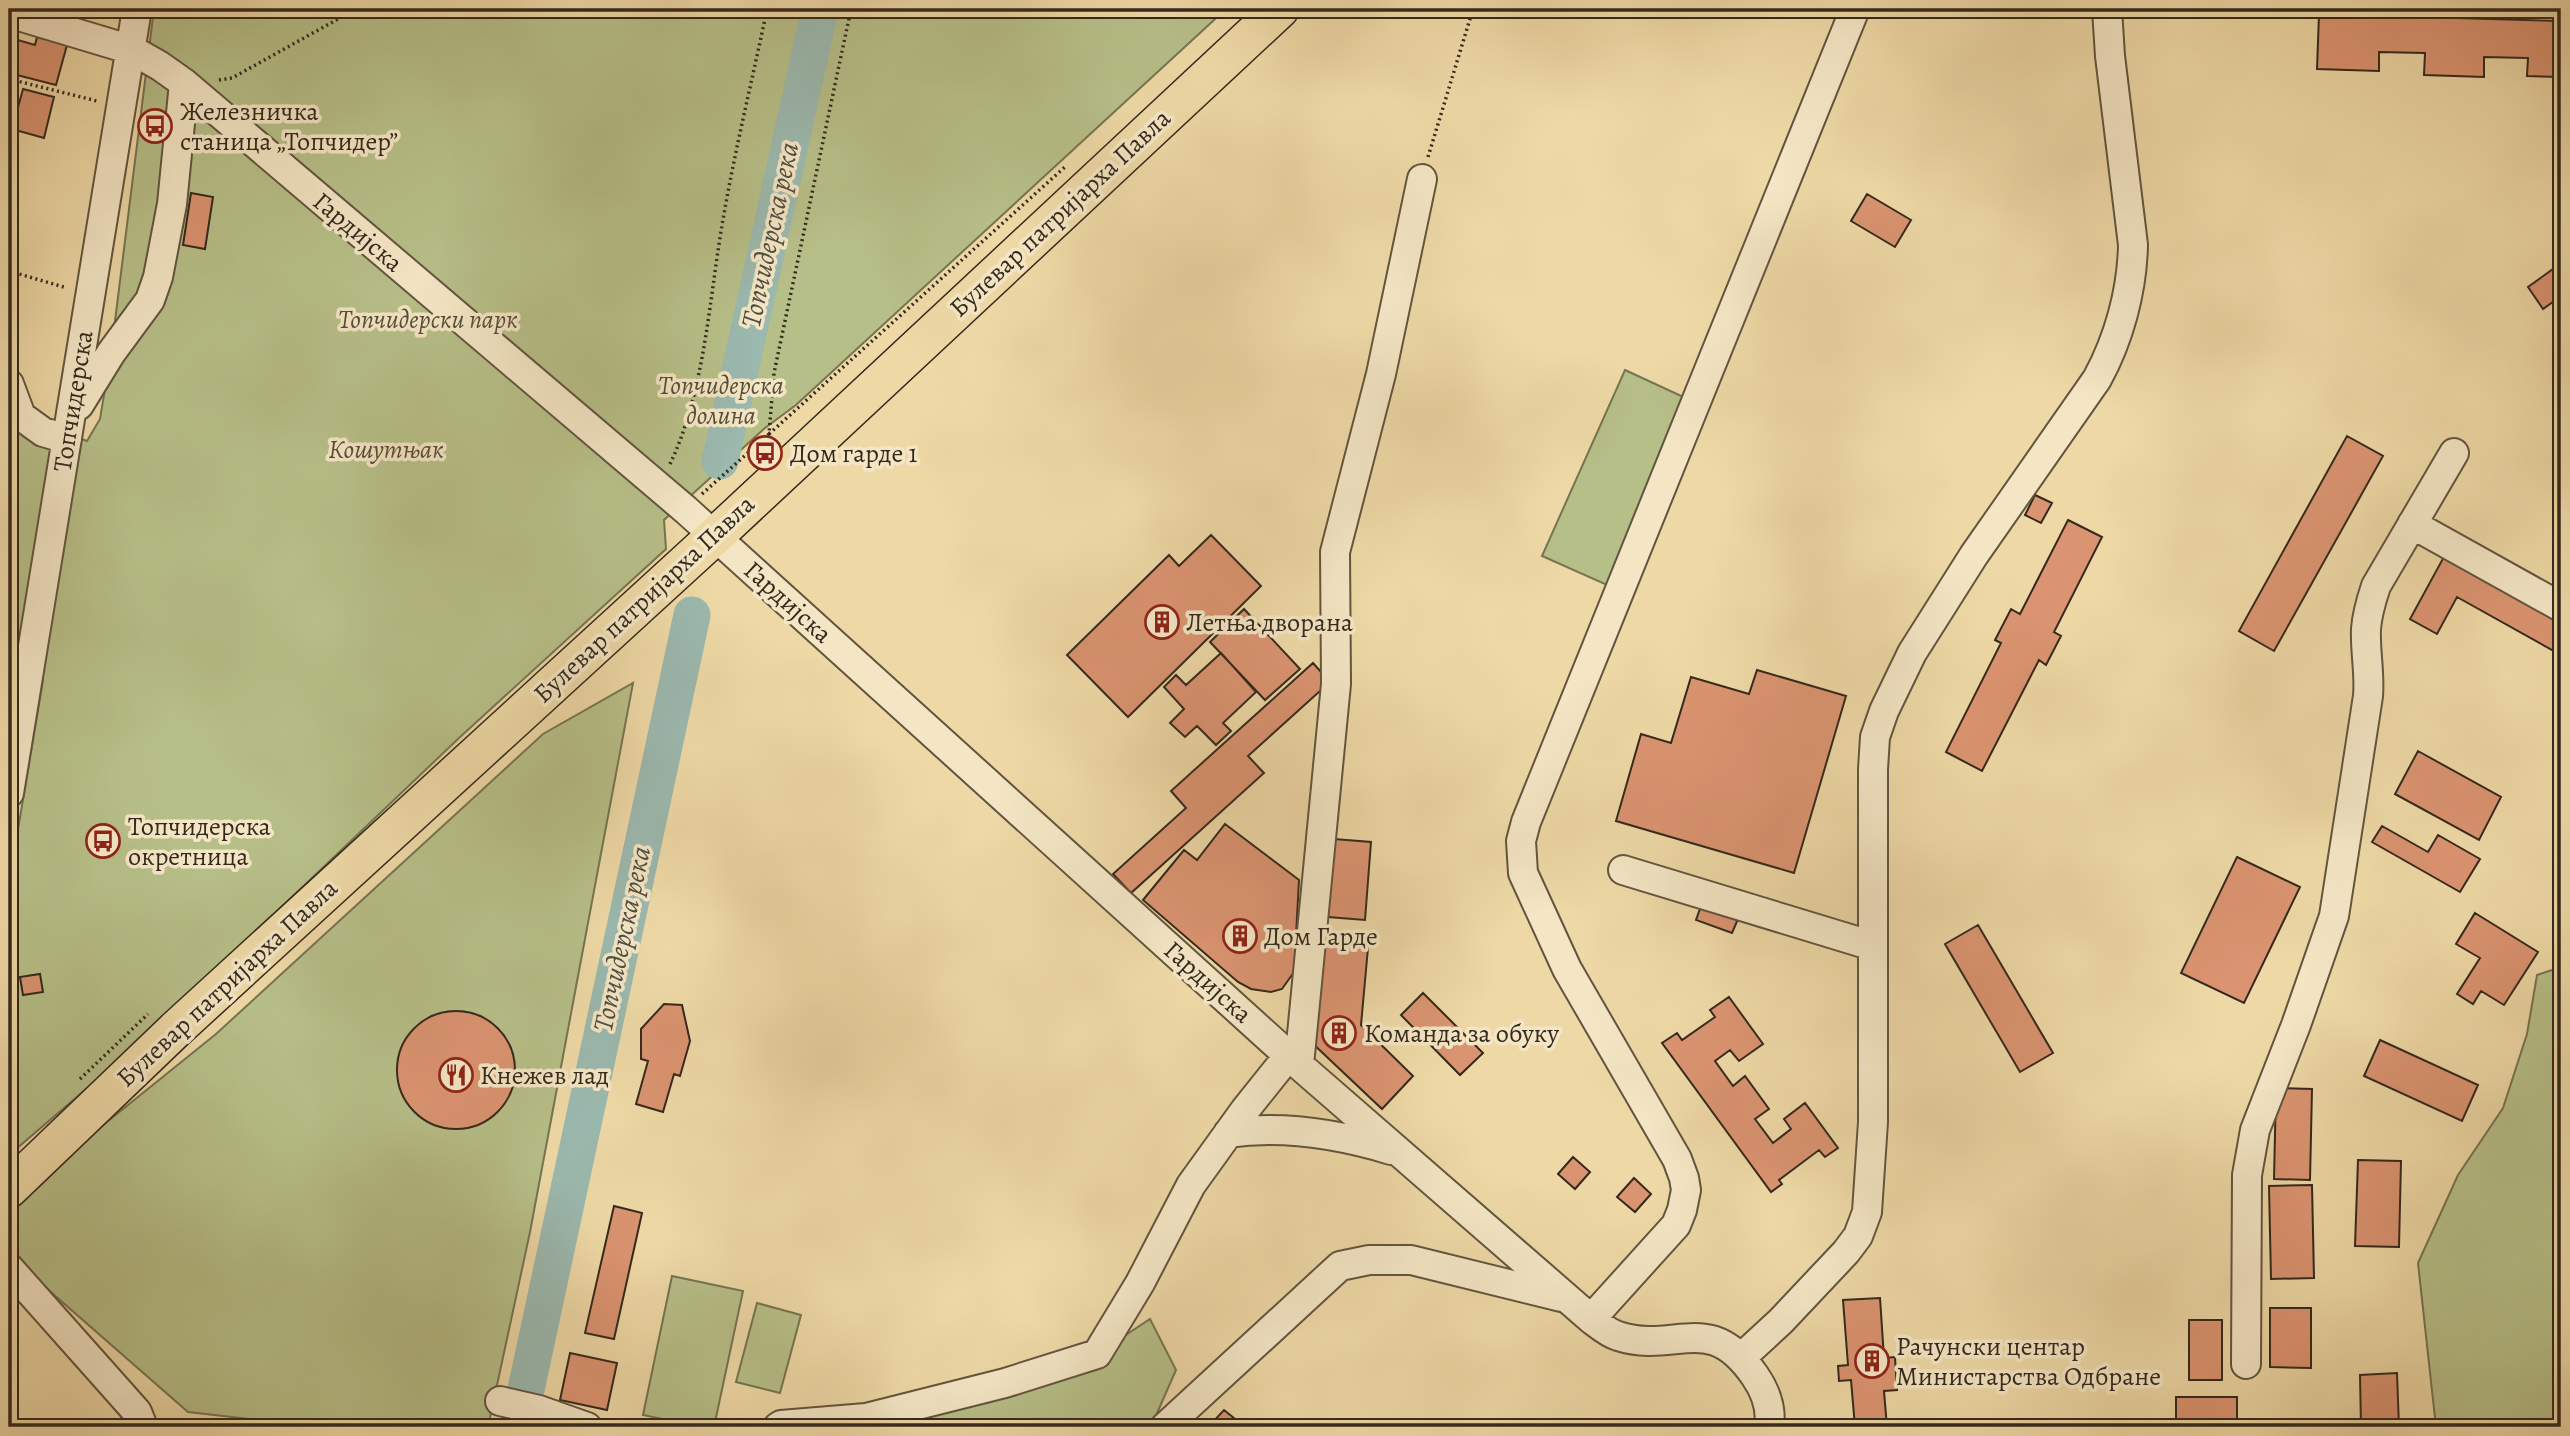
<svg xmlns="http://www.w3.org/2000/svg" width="2570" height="1436" font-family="Alegreya,serif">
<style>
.green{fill:#b7bf88;stroke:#767452;stroke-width:2}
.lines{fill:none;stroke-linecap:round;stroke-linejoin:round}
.river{stroke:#9bb9af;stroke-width:37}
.building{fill:#db9471;stroke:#34291d;stroke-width:2}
.minor-casing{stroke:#62553f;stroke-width:32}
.major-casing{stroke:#34291d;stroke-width:40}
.path{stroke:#34291d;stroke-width:3.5;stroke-dasharray:2 3.5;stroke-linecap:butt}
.minor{stroke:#f4e6c5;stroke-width:28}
.major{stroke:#eed9a6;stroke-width:37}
.labels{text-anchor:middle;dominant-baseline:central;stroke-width:7;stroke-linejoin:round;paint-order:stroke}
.poi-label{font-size:26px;fill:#34291d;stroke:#f4e6c5;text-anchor:start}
.street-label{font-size:26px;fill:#34291d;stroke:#f4e6c5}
.park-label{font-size:26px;font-style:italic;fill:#554e38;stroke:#f4e6c5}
.water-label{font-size:28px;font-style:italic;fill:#4e4d42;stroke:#f4e6c5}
</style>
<rect width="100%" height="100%" fill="#eed9a6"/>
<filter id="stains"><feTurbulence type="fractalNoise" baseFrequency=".00286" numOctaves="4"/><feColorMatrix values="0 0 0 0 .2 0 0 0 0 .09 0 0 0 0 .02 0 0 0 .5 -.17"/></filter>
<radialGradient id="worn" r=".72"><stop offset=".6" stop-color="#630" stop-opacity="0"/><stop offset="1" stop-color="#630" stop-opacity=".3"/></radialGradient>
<!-- green -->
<path class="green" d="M154 9H1226L796 405 765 428 664 520 666 549 459 738 126 1055 9 1155V883L43 680 9 671V411L87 441 100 419 111 353Z
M1625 370 1690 400 1607 585 1542 556Z
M633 683 530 1232 488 1427H319L188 1412 13 1259 9 1201 216 1034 543 734Z
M2561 967V1427H2436L2418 1263 2458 1175 2503 1108 2527 1034 2537 975Z
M672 1276 743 1291 714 1427H701L643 1415Z
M757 1303 801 1315 780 1393 736 1382Z
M1150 1319 1176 1370 1151 1427H779L1097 1354Z"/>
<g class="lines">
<!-- river -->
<path class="river" d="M720 461 820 9
M518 1427 692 615"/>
</g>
<!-- building -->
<path class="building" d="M2319 14 2561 21V77L2527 76 2528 58 2484 57V77L2424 75 2425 53 2379 52V71L2317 69Z
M37 37 67 45 56 85 9 73 11 38 35 45Z
M23 89 54 97 44 138 12 129Z
M191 193 213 197 205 249 183 245Z
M1867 194 1911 220 1895 247 1851 221Z
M2553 269 2561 281V296L2543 309 2528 287Z
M2347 436 2383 456 2274 651 2239 631Z
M2035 495 2052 503 2041 523 2025 515Z
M2068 520 2102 537 2054 632 2061 636 2046 665 2039 660 1982 771 1946 752 2001 643 1995 640 2011 609 2020 614Z
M1211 535 1261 586 1128 717 1067 655 1169 555 1179 566Z
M2446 553 2561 617V655L2457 597 2437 634 2410 619Z
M1244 609 1300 669 1265 700 1210 642Z
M1221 653 1256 692 1223 723 1231 731 1216 745 1197 726 1185 737 1170 723 1184 709 1164 687 1176 675 1186 685Z
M1313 663 1330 682 1248 756 1264 773 1131 893 1113 874 1186 808 1171 791Z
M1757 670 1846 696 1794 873 1616 821 1641 734 1671 743 1691 677 1749 694Z
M2418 751 2501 797 2479 840 2395 794Z
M1225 824 1299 880 1294 972 1282 989 1271 992 1251 989 1238 982 1143 900 1184 850 1197 860Z
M2382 826 2428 852 2438 835 2480 859 2460 892 2372 842Z
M1334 839 1371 842 1365 920 1328 917Z
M2237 857 2300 887 2244 1003 2181 973Z
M1701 906 1738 919 1732 933 1696 920Z
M2475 913 2538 952 2504 1005 2481 991 2473 1004 2457 994 2480 958 2456 944Z
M1978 925 2053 1053 2020 1072 1945 944Z
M1319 943 1368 948 1361 1025 1413 1076 1382 1109 1309 1040Z
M40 974 43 992 23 995 20 977Z
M1423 993 1483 1053 1460 1075 1401 1015Z
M1729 997 1763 1044 1739 1061 1730 1050 1715 1061 1733 1086 1745 1076 1769 1109 1755 1119 1773 1143 1791 1129 1784 1119 1805 1103 1838 1148 1825 1157 1819 1150 1779 1180 1782 1184 1771 1192 1662 1043 1677 1033 1682 1040 1715 1017 1710 1010Z
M664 1004 682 1005 690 1041 680 1076 674 1074 663 1112 636 1104 648 1061 641 1059V1029Z
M397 1070a59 59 0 1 1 118 0a59 59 0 1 1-118 0Z
M2380 1040 2478 1085 2462 1121 2364 1076Z
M2276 1088 2312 1089 2310 1180 2274 1179Z
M1573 1157 1590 1172 1575 1189 1558 1174Z
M2358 1160 2401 1161 2399 1247 2355 1246Z
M1634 1178 1651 1194 1635 1212 1617 1197Z
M2312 1185 2314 1278 2271 1279 2269 1186Z
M614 1206 642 1213 614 1339 585 1333Z
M1880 1298 1884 1358 1895 1357 1897 1390 1884 1391 1887 1427H1855L1851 1380 1839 1381 1838 1366 1848 1365 1843 1300Z
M2270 1308H2311V1368L2270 1367Z
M2189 1320H2222V1380H2189Z
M570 1353 617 1363 607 1410 560 1400Z
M2397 1373 2399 1427H2361L2360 1375Z
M2176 1397H2237V1427H2176Z
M1224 1410 1245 1427H1208Z"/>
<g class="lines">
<!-- minor casing -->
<g class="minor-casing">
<path id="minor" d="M9 13 132 50 160 66 184 83 686 510 1299 1065 1591 1319C1599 1325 1608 1333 1618 1336 1676 1355 1709 1309 1755 1376 1766 1392 1772 1408 1769 1427
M9 384 21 416 43 432 67 439
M79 405 111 353 150 300 158 277 172 204 184 83
M2412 524 2561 607
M9 793 137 9
M1623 870 1873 946
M1299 1065 1336 684 1335 552 1381 374 1422 179
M1228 1133C1283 1125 1338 1134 1391 1150
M9 1268 137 1412 143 1427
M1591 1319 1676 1225 1682 1210 1686 1190 1684 1178 1677 1159 1567 969 1523 873 1521 841 1526 822 1855 9
M1742 1357 1781 1321 1846 1252 1858 1236 1867 1212 1873 1122V769L1875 737 1884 711 1912 653 1974 555 2097 379C2119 339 2132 291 2133 245L2110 56 2107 9
M2246 1364 2247 1175 2255 1130 2296 1025 2334 916 2368 696C2370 673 2365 652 2366 629 2367 614 2371 601 2376 586L2454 453
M500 1401 539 1410 587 1427
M778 1427 781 1425 866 1418 1005 1383 1097 1354 1140 1283 1191 1185 1245 1110 1289 1055
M1165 1427 1340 1266 1369 1260H1411L1561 1297"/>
</g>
<!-- major casing -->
<g class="major-casing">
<path id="major" d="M9 1189 175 1030 715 536 1280 9"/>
</g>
<!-- path -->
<path class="path" d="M9 79 97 101
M219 80 232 78 356 9
M1428 157 1473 9
M9 271 67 288
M769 434 1066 166
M670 464C706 388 709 296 724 214 736 145 753 77 767 9
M702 494 769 434 774 373 851 9
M80 1079 148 1014"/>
<!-- minor -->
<use href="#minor" class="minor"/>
<!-- major -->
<use href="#major" class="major"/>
</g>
<!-- icons -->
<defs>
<g id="bus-ring" transform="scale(1.75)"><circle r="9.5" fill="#f4e6c5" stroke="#8f2418" stroke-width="1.5"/><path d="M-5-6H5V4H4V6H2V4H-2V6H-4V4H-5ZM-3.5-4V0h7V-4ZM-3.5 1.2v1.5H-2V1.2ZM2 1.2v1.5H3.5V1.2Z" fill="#8f2418"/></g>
<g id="building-ring" transform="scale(1.75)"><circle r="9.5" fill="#f4e6c5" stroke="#8f2418" stroke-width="1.5"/><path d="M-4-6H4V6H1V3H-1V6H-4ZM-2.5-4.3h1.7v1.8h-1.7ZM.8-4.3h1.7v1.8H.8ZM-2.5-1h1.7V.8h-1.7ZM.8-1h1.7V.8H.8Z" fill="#8f2418"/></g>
<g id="restaurant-ring" transform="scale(1.75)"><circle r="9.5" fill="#f4e6c5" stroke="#8f2418" stroke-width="1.5"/><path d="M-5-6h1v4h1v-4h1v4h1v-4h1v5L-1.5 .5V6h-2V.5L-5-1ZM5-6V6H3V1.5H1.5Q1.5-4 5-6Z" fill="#8f2418"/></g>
</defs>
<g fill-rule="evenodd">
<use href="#bus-ring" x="155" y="126"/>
<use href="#bus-ring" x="765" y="453"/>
<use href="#building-ring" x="1162" y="622"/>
<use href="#bus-ring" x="103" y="841"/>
<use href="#building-ring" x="1240" y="936"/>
<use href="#building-ring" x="1339" y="1033"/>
<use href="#restaurant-ring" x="456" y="1075"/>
<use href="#building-ring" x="1872" y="1361"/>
</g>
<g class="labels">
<!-- poi labels -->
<g class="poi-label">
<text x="180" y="111">Железничка<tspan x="180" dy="30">станица „Топчидер”</tspan></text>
<text x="790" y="453">Дом гарде 1</text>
<text x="1186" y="622">Летња дворана</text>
<text x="128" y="826">Топчидерска<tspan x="128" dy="30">окретница</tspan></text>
<text x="1264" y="936">Дом Гарде</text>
<text x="1364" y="1033">Команда за обуку</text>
<text x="480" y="1075">Кнежев лад</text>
<text x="1896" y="1346">Рачунски центар<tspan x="1896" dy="30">Министарства Одбране</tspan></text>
</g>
<!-- street labels -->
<g class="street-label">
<text transform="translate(1060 213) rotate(-43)">Булевар патријарха Павла</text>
<text transform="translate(358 232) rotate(40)">Гардијска</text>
<text transform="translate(73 401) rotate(-81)">Топчидерска</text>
<text transform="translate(644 599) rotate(-43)">Булевар патријарха Павла</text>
<text transform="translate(788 602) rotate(42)">Гардијска</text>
<text transform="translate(1208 982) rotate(42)">Гардијска</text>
<text transform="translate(227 983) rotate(-43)">Булевар патријарха Павла</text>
</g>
<!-- park labels -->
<g class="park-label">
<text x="428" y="319">Топчидерски парк</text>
<text x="721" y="385">Топчидерска<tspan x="721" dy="30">долина</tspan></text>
<text x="386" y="449">Кошутњак</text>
</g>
<!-- water labels -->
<g class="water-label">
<text transform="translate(770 235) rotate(-78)">Топчидерска река</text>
<text transform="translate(622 939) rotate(-78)">Топчидерска река</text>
</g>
</g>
<!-- margin -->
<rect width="2570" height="1436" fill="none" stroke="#eed9a6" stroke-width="35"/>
<rect x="10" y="10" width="2549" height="1415" fill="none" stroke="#34291d" stroke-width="3.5"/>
<rect x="18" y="18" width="2535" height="1401" fill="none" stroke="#34291d" stroke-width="2"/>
<rect width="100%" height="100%" filter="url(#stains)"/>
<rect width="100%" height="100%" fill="url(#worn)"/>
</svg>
